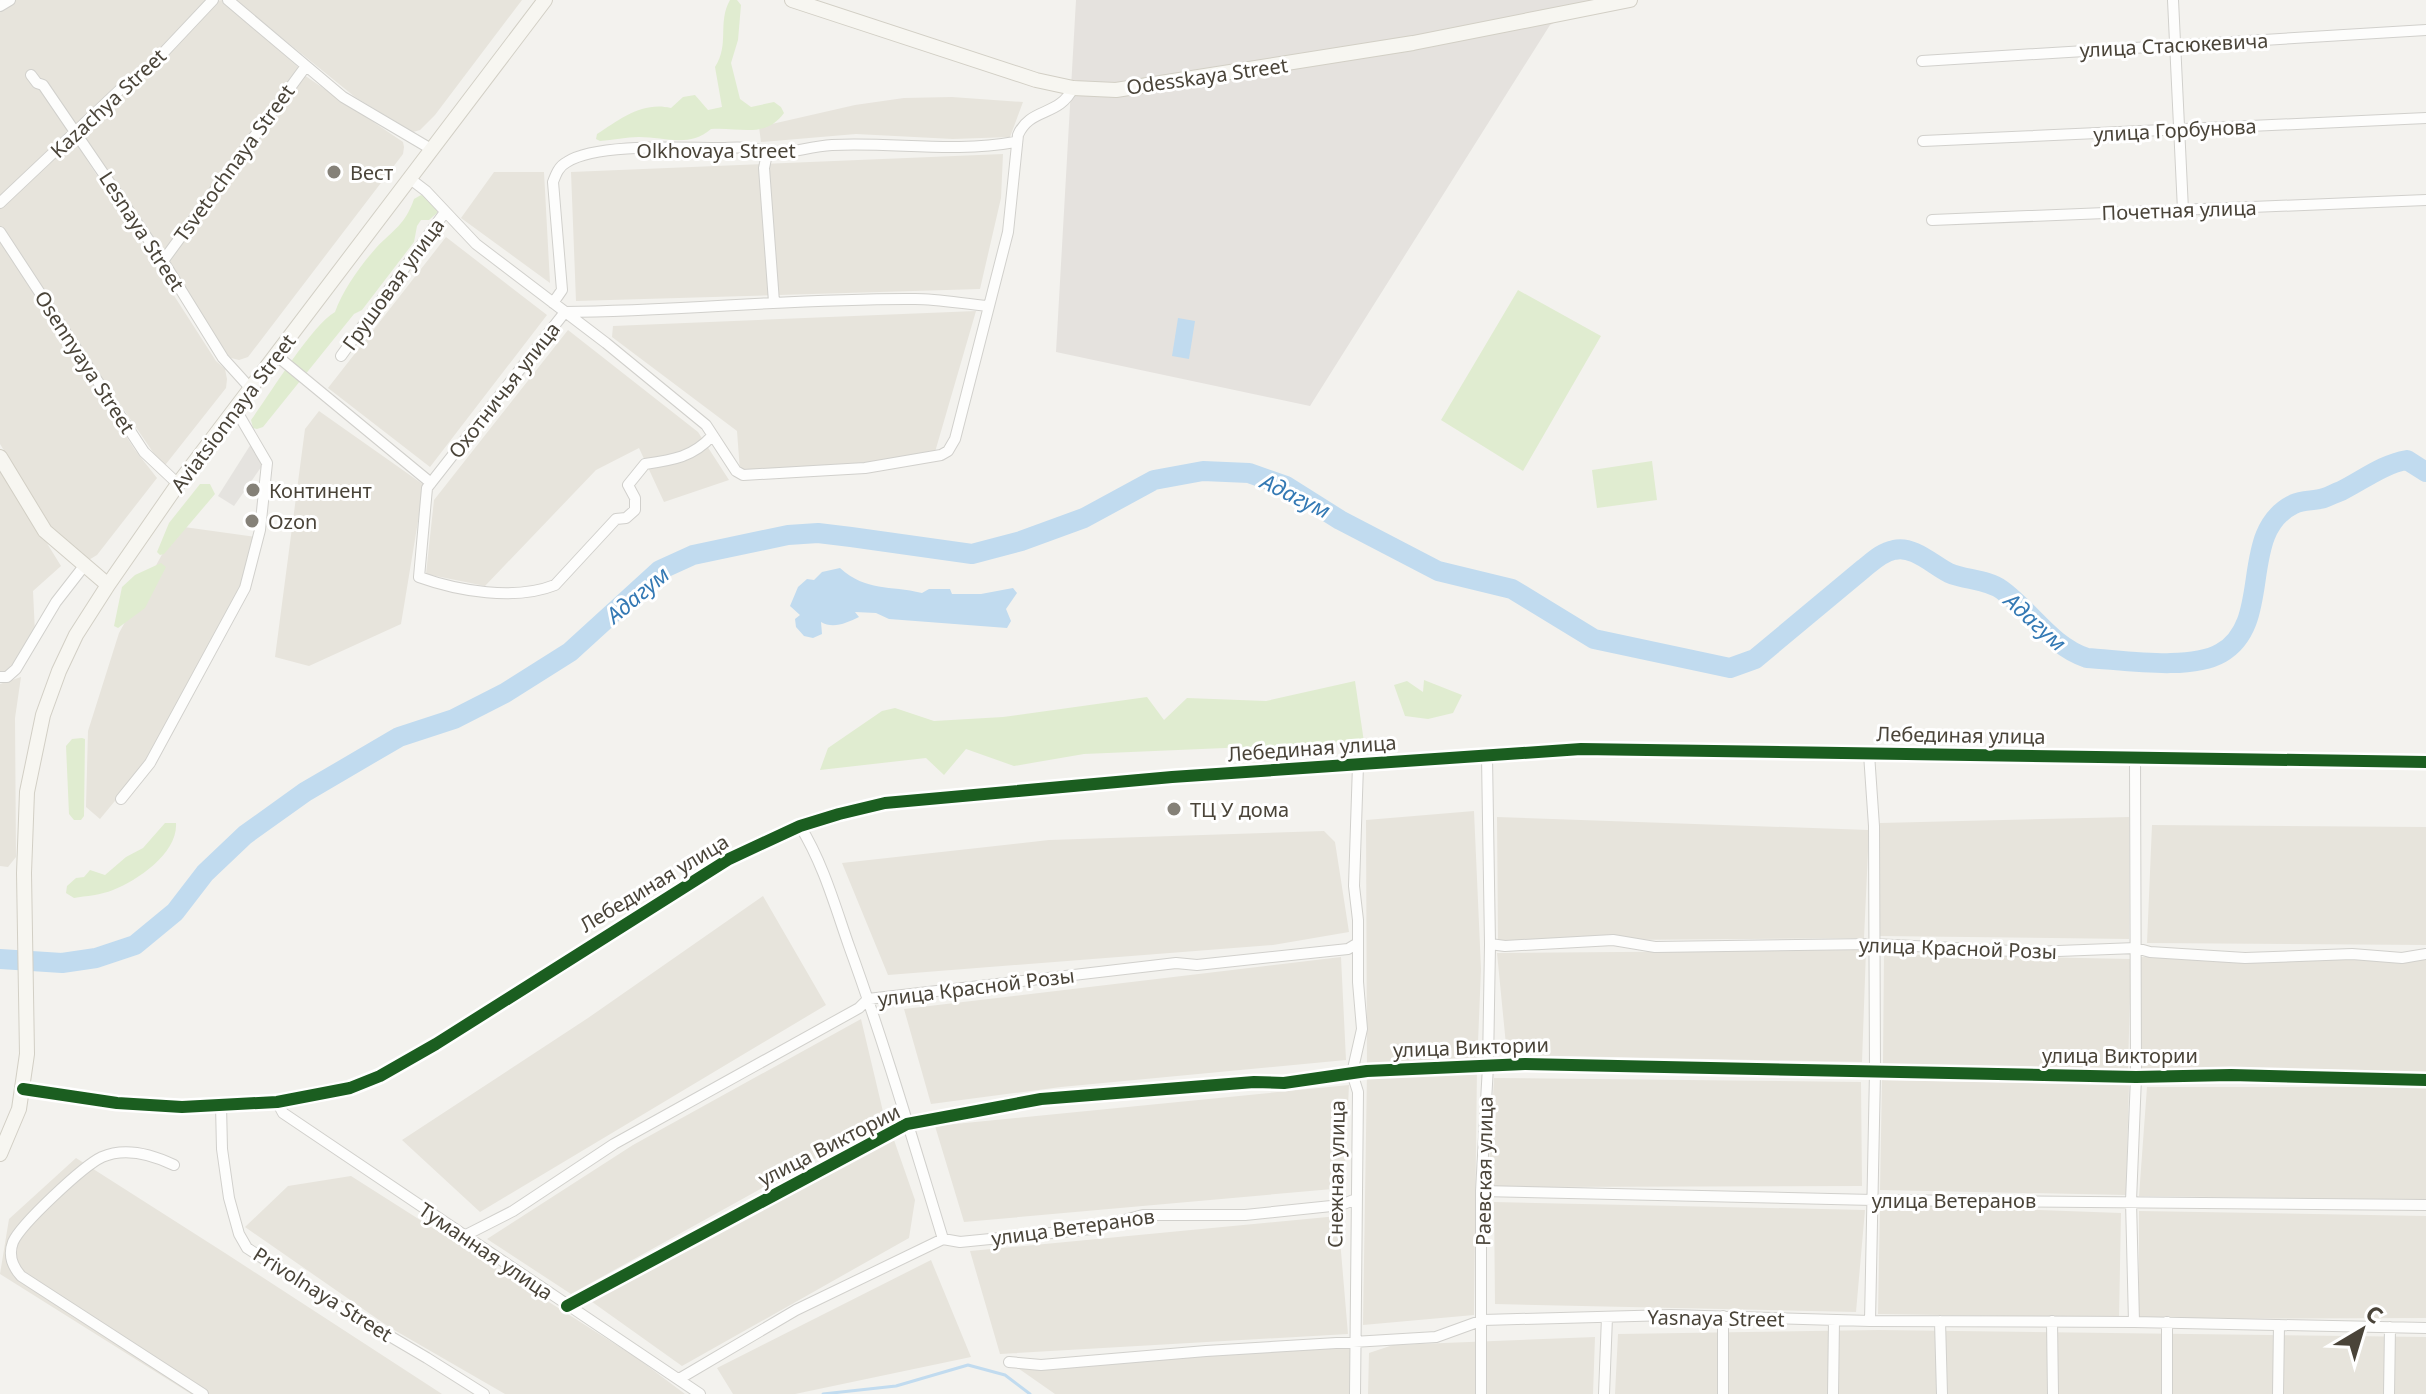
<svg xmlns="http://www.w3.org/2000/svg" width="2426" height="1394" font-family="'Noto Sans',sans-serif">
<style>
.residential{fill:#e7e4dc}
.industrial{fill:#e5e2de}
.green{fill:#e0ecd0}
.parking{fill:#e5e3df}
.water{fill:#c1dbef}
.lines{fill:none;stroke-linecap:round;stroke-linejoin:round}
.stream{stroke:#c1dbef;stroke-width:3}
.river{stroke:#c1dbef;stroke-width:20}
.minor-casing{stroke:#d1d0cc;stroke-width:12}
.secondary-casing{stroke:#d2cfc5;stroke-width:16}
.minor{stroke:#fdfdfc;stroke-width:10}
.secondary{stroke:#f7f6f1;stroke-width:14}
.cycleway-casing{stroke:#fff;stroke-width:17}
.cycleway{stroke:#1b5e20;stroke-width:12}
.poi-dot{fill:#858178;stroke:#fff;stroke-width:3}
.labels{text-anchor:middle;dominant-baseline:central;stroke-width:6;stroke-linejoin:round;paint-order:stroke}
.street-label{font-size:20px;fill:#4a4439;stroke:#fff}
.poi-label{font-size:20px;fill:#4a4439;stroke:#fff;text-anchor:start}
.water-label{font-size:22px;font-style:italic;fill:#3479b4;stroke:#fff}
</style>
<rect width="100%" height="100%" fill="#f3f2ee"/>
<!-- residential -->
<path class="residential" d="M16 0H210L149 62 128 76 0 200V10Z
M222 0 299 68 167 247 163 250 158 248 82 135 84 130 217 1Z
M235 0H522L435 115 420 130 413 132 355 97Z
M304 75 403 142 404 147 403 154 248 357 239 360 231 358 223 350 171 266 170 260 173 252Z
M952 97 1023 102 1010 137 953 139 856 134 761 142 759 127 855 105 904 98Z
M70 143 78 146 216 361 225 369 227 379 226 388 166 464H161L0 228V208Z
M1003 154 1001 198 980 289 576 301 571 172Z
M494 172H544L550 283 461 218Z
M446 237 547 315 430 467 328 388Z
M0 240 135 450 157 478 97 555 87 561 61 542 0 444Z
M976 311 935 452 861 466 740 471 737 431 612 337 613 326Z
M568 330 698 432 729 480 664 502 639 448 596 470 485 586 426 574 434 500Z
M319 411 424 485 401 624 309 666 275 657 305 429Z
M0 467 61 566 33 591 35 633 11 668 4 672H0Z
M184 527 256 537 242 587 148 761 100 819 86 807 88 731 119 633 165 549Z
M21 677 15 718 16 857 8 867 0 866V684Z
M1474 811 1481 969 1477 1067 1474 1315 1363 1325 1367 1071 1366 820Z
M1497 817 1869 830 1864 938 1498 941Z
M2129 817V939L1877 936 1880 823Z
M2152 825 2426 827V945L2147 943Z
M1324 831 1335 842 1349 932 1273 945 888 975 842 863 1049 840Z
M763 896 826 1005 480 1212 402 1140 588 1018Z
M1866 950 1862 1062 1507 1055 1497 953Z
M1884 954 2131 959 2128 1069 1883 1064Z
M1341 957 1346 1060 1061 1087 931 1104 904 1009Z
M2140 957 2426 958V1073L2141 1072Z
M861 1019 885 1120 571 1294 487 1239 633 1145Z
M1494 1078 1861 1082 1862 1186 1488 1187Z
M1882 1080 2129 1085 2126 1195 1880 1190Z
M1349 1085 1344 1188 964 1222 935 1126Z
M2147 1087H2426V1200L2139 1196Z
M894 1140 915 1200 909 1238 682 1366 588 1299Z
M76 1158 225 1253 442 1394H191L0 1274 9 1219Z
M351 1176 637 1358 685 1394H505L389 1327 245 1227 288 1186Z
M1494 1202 1865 1210 1856 1312 1495 1304Z
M1880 1204 2121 1213 2119 1318 1878 1314Z
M2139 1211 2426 1216V1318L2139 1319Z
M1338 1216 1348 1334 1000 1354 970 1251Z
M931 1260 971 1357 795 1394H733L717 1368Z
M1879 1330 2426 1337V1394H1615L1618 1334Z
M1595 1337 1593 1394H1368L1369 1353 1393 1345Z
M1356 1341 1355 1394H1055L1009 1362Z"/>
<!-- industrial -->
<path class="industrial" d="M1076 0H1598L1550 25 1310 406 1056 352Z"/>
<!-- green -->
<path class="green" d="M730 0H737L741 5 738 40 731 63 740 99 751 107 774 102 781 107 784 113C765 139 740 127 711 129 689 148 665 137 639 137 626 137 613 140 600 141L596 139 597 134C620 119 643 101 671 108L683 97 695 95 708 110 722 107 715 67C730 44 717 23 730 0Z
M421 195 427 197 437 209V213L429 220H421L417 226 414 242 362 310 354 314 263 427 257 429 253 428 251 420C270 394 311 326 335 312 343 290 360 266 376 248 394 229 405 225 414 199Z
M1518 290 1601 336 1523 471 1441 420Z
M1652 461 1657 500 1597 508 1592 470Z
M200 484H210L215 494 164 554 160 555 157 552 169 523Z
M161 563 166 567 145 608 118 628 114 626 122 587 135 575Z
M1424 680 1462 695 1453 713 1428 719 1405 716 1394 685 1407 681 1423 692Z
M1355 681 1364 742 1084 754 1014 766 966 749 944 775 926 758 820 770 828 748 882 711 895 708 934 721 1003 717 1147 697 1164 720 1187 698 1266 701Z
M82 738 85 739 84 816 81 820H74L69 814 66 746 72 739Z
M165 823H176C178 853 138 880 113 890 101 895 86 896 74 898L66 893 67 886 76 878 84 877 90 870 105 875 126 857 143 848Z"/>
<!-- parking -->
<path class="parking" d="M251 444 264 463 234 506 218 496Z"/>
<!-- water -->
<path class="water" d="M1178 318 1195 321 1189 359 1172 356Z
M840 568C867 592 889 585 922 593L929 589H950L952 594H981L1013 588 1017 593 1006 609 1011 621 1007 628 889 619 876 613 855 612 859 617C847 623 833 629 821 622L822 634 813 638 804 636 796 627 795 619 800 615 790 606 798 587 807 579 814 580 822 572Z"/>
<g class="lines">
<!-- stream -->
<path class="stream" d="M823 1394 896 1386 968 1365 1005 1375 1030 1394"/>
<!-- river -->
<path class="river" d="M0 959 62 963 96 958 135 945 175 912 205 873 245 835 305 792 399 737 454 719 505 693 570 652 660 570 693 555 788 535 818 533 851 537 972 554 1021 541 1084 518 1154 480 1203 471 1249 473 1286 486 1340 520 1438 571 1512 589 1594 639 1730 668 1755 659 1863 569C1872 562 1882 552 1894 550 1913 545 1933 565 1949 573 1965 580 1987 579 2002 590 2032 612 2051 646 2087 658 2123 660 2190 671 2221 653 2275 622 2236 532 2294 504 2303 500 2315 501 2324 498 2330 496 2335 493 2341 491 2363 480 2383 464 2407 460L2426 472"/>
<!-- minor casing -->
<g class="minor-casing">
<path id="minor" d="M228 0 343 97 431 149
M2173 0 2183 210
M0 6 10 0
M1922 61 2426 30
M31 75 37 83 43 85 163 261 223 358 252 390
M1923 141 2426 118
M767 154 764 168 774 302
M409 178 426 191 476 244 606 343 706 425 736 471 743 475 865 468 941 455 948 451 955 439 1008 232 1018 135C1030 107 1059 117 1073 88
M0 203 126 84 148 69 213 0
M1932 220 2426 200
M0 232 144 452 178 484
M163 261 306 66
M553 303 562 290 553 182C556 174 559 166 567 162 597 143 682 148 718 148 730 148 744 146 755 149 762 150 765 154 772 154 793 153 812 146 832 145 894 142 954 153 1015 142
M277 356 431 483
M341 356 445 212
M712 436C693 457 673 460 645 464L628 485 635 498V510L626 518 616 519 555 585C515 601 458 591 419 577L427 488 565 312C682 311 798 298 915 299 939 299 964 304 989 306
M0 677H7L16 669 56 602 84 566
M1869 754 1874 826 1875 1072 1870 1321
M121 799 150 763 245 588 260 530 267 463 236 410
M800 826C823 863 835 906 849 946 884 1042 913 1141 943 1239
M1490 944 1505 946 1613 940 1655 947 1874 944 2032 952 2136 948 2150 952 2245 958 2352 954 2402 958 2426 954
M23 1089 117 1103 182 1107 277 1102 350 1088 380 1076 436 1044 729 859 800 826 839 814 885 803 1172 777 1581 749 2426 762
M277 1102 283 1113 700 1394
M221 1105 222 1149 229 1198 239 1234 247 1248 315 1292 427 1358 484 1394
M174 1165C153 1155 125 1147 102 1157 83 1166 21 1224 13 1242 8 1255 12 1266 21 1276L203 1394
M1481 1191 1873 1200 2426 1205
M464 1236 513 1211 614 1144 859 1008 868 999 1176 963 1197 965 1348 949 1358 943
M567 1306 907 1124 1041 1099 1254 1082 1284 1083 1367 1071 1525 1064 2136 1077 2231 1075 2426 1080
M1940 1321 1942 1394
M2052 1321 2053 1394
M2134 1322 2131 1201 2136 1077 2135 756
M1009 1362 1041 1365 1206 1351 1436 1337 1483 1320 1671 1315 1870 1321 2134 1322 2426 1328
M679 1379 796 1310 943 1239 960 1242 1091 1229 1143 1215H1245L1341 1205 1356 1199
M1355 1394 1358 1092 1352 1073 1362 1029 1358 982V920L1354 886 1358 765
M1481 1394V1191L1488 1066 1490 944 1487 757
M1604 1394 1607 1317
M1723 1394V1316
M1833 1394 1834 1320
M2167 1394V1322
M2278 1394 2279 1325
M2389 1394 2390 1327"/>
</g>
<!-- secondary casing -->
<g class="secondary-casing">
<path id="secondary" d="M792 0 1036 80 1073 88 1116 90 1413 43 1630 0
M0 457 45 531 108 585
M0 1154 19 1109 27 1054 24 873 27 792 43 715 59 671 76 635 108 585 178 484 545 0"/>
</g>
<!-- minor -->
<use href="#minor" class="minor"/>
<!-- secondary -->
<use href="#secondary" class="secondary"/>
<!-- cycleway casing -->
<g class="cycleway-casing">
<path id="cycleway" d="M23 1089 117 1103 182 1107 277 1102 350 1088 380 1076 436 1044 729 859 800 826 839 814 885 803 1172 777 1581 749 2426 762
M567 1306 907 1124 1041 1099 1254 1082 1284 1083 1367 1071 1525 1064 2136 1077 2231 1075 2426 1080"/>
</g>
<!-- cycleway -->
<use href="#cycleway" class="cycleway"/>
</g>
<!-- markers -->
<g class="poi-dot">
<circle cx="334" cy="172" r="8"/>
<circle cx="253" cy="490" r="8"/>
<circle cx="252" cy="521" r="8"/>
<circle cx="1174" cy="809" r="8"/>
</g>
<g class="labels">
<!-- street labels -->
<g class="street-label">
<text transform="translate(2174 45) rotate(-3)">улица Стасюкевича</text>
<text transform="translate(1207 76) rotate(-8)">Odesskaya Street</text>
<text transform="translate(108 103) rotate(-43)">Kazachya Street</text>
<text transform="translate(2175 130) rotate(-3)">улица Горбунова</text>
<text x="716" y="150">Olkhovaya Street</text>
<text transform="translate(234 163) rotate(-54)">Tsvetochnaya Street</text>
<text transform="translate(2179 210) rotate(-2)">Почетная улица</text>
<text transform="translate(142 231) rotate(57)">Lesnaya Street</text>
<text transform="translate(393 284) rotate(-54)">Грушовая улица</text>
<text transform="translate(85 362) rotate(57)">Osennyaya Street</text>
<text transform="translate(504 390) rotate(-52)">Охотничья улица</text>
<text transform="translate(233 413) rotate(-53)">Aviatsionnaya Street</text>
<text transform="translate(1961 735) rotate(1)">Лебединая улица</text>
<text transform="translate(1312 748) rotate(-4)">Лебединая улица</text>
<text transform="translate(654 883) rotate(-31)">Лебединая улица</text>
<text transform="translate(1958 948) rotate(2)">улица Красной Розы</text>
<text transform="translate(976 987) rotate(-7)">улица Красной Розы</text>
<text transform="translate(1471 1047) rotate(-2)">улица Виктории</text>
<text x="2120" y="1055">улица Виктории</text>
<text transform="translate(829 1145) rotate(-27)">улица Виктории</text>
<text transform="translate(1484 1171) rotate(-89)">Раевская улица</text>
<text transform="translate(1336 1174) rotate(-89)">Снежная улица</text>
<text x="1954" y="1200">улица Ветеранов</text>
<text transform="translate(1073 1227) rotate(-8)">улица Ветеранов</text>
<text transform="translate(486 1251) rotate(34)">Туманная улица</text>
<text transform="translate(323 1294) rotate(32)">Privolnaya Street</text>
<text transform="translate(1716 1318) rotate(1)">Yasnaya Street</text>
</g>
<!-- poi labels -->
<g class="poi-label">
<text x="350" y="172">Вест</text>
<text x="269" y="490">Континент</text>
<text x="268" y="521">Ozon</text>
<text x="1190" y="809">ТЦ У дома</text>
</g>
<!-- water labels -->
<g class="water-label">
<text transform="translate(1296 495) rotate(26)">Адагум</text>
<text transform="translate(637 594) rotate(-40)">Адагум</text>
<text transform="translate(2036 621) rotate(42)">Адагум</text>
</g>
</g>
<!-- north arrow -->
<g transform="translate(2362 1330) rotate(38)" stroke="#ffffff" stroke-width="6" paint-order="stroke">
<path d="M0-6L14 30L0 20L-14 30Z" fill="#4a4439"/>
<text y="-12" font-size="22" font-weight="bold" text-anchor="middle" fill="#4a4439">С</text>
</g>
</svg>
